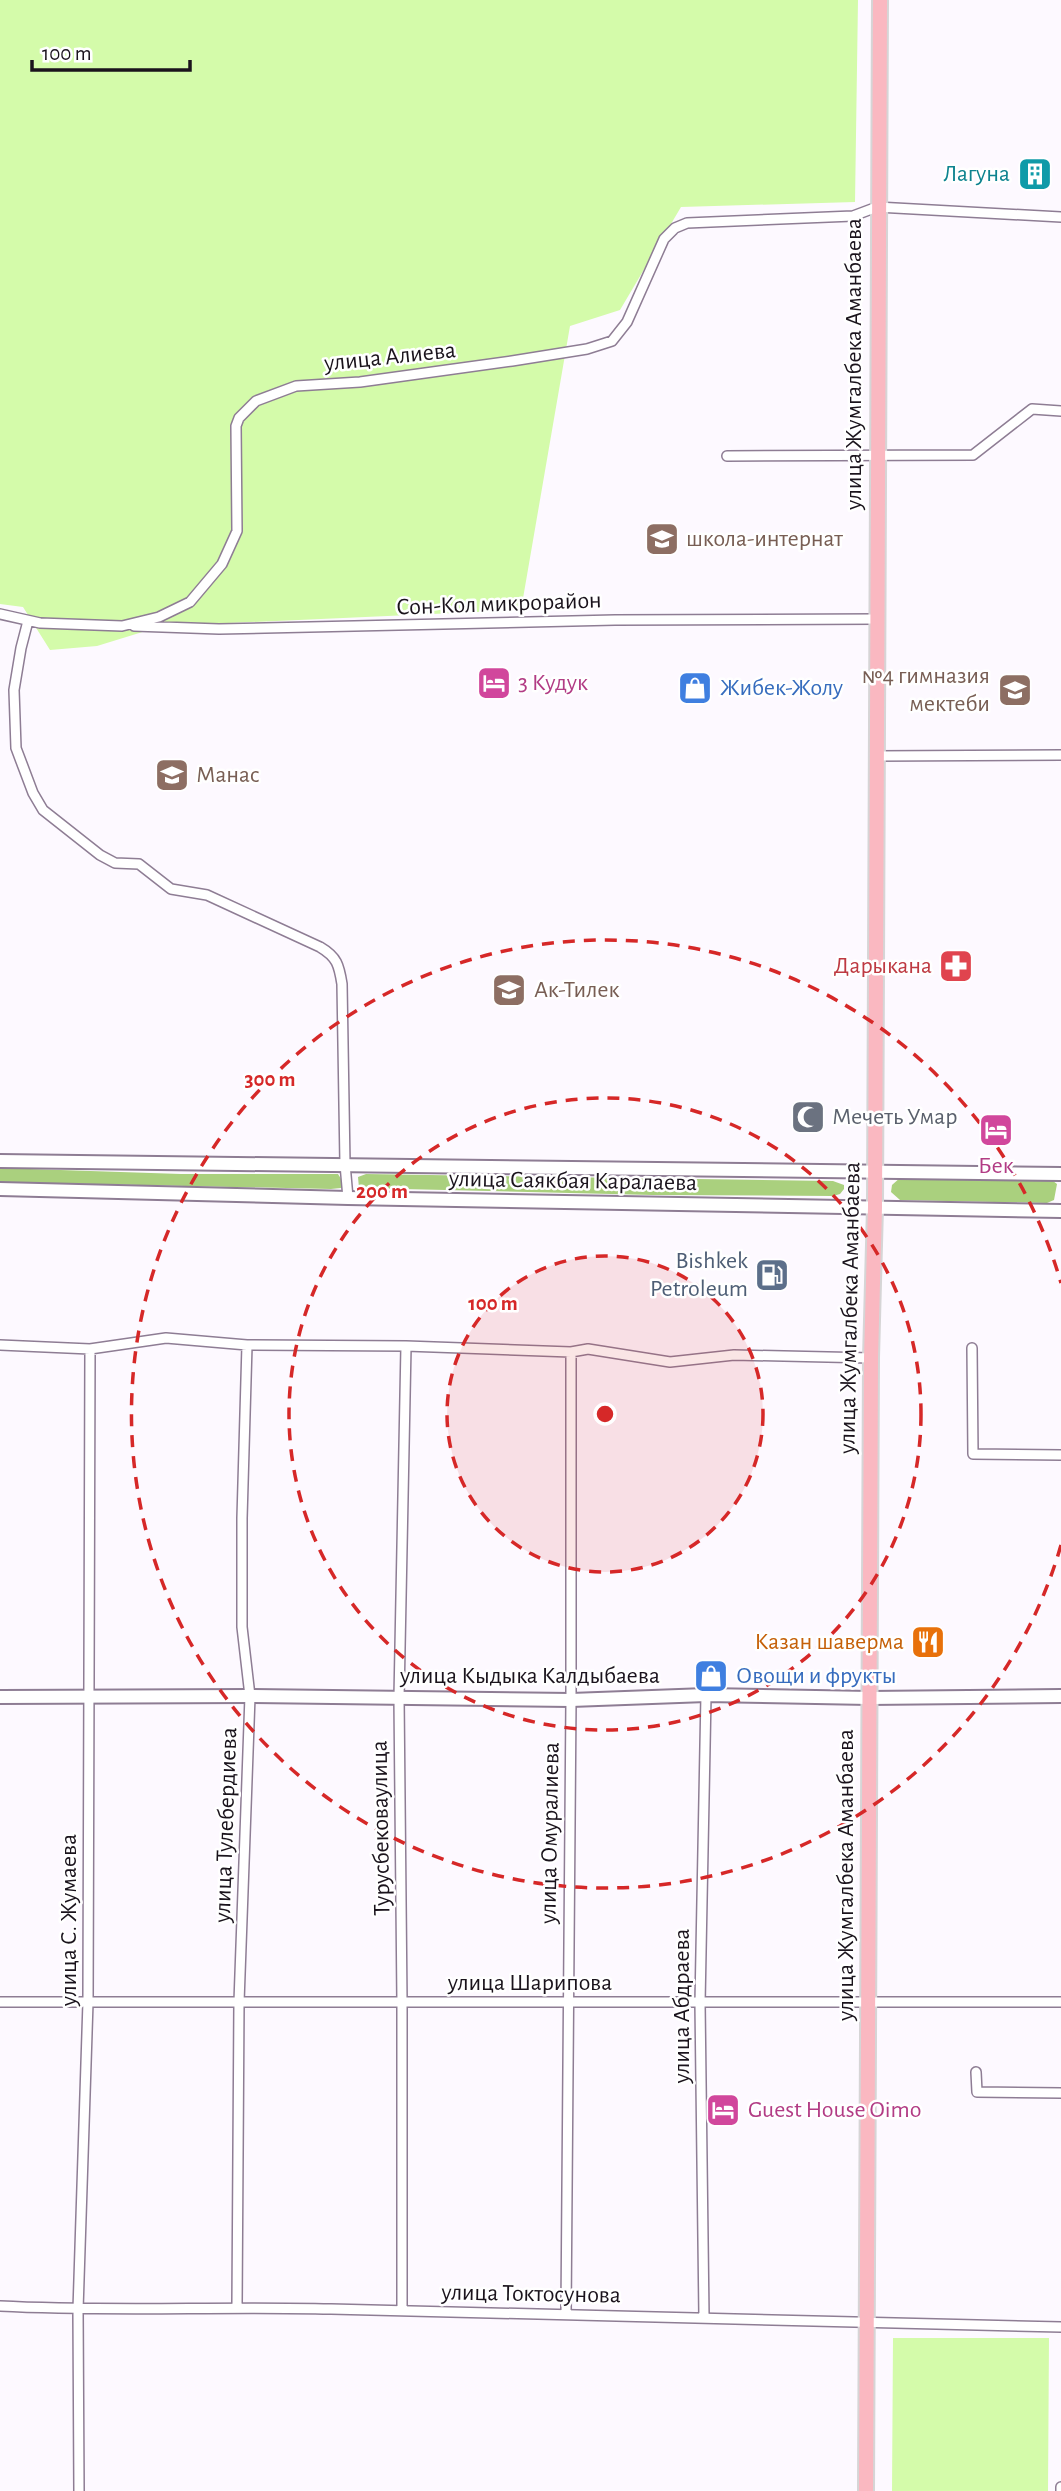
<svg xmlns="http://www.w3.org/2000/svg" width="1061" height="2491" font-family="'Alegreya Sans',sans-serif">
<style>
.green{fill:#d4fbaa}
.forest{fill:#aad07e}
.lines{fill:none;stroke-linecap:round;stroke-linejoin:round}
.street-casing{stroke:#8e7d94;stroke-width:12}
.secondary-casing{stroke:#8e7d94;stroke-width:16}
.primary-casing{stroke:#d6d5d6;stroke-width:18}
.street{stroke:#fff;stroke-width:9}
.secondary{stroke:#fff;stroke-width:12}
.primary{stroke:#fab8c1;stroke-width:14}
.ring{fill:none;stroke:#d62828;stroke-width:3.5;stroke-dasharray:12 9}
.labels{text-anchor:middle;dominant-baseline:central;stroke-width:5;stroke-linejoin:round;paint-order:stroke}
.culture-label{font-size:24px;fill:#0d838f;stroke:#fff;text-anchor:end}
.street-label{font-size:24px;fill:#1a131c;stroke:#fff}
.education-label{font-size:24px;fill:#785e54;stroke:#fff;text-anchor:start}
.hotel-label{font-size:24px;fill:#b23c85;stroke:#fff;text-anchor:start}
.shop-label{font-size:24px;fill:#366cbe;stroke:#fff;text-anchor:start}
.health-label{font-size:24px;fill:#be3a42;stroke:#fff;text-anchor:end}
.worship-label{font-size:24px;fill:#5b616d;stroke:#fff;text-anchor:start}
.service-label{font-size:24px;fill:#4e5e75;stroke:#fff;text-anchor:end}
.food-label{font-size:24px;fill:#c56008;stroke:#fff;text-anchor:end}
.centre{fill:#d62828;stroke:#fff;stroke-width:3.5}
.ring-label{font-size:21px;text-anchor:middle;font-weight:bold;fill:#d62828;stroke:#fff;stroke-width:5;stroke-linejoin:round;paint-order:stroke}
</style>
<rect width="100%" height="100%" fill="#fdf9ff"/>
<!-- green -->
<path class="green" d="M0 0H858L855 202 681 207 620 310 570 326 521 610 162 626 97 646 50 650 23 607 0 604Z
M893 2338H1049L1048 2491H892Z"/>
<!-- forest -->
<path class="forest" d="M0 1168 181 1174H338L343 1182 341 1188 331 1189 0 1182Z
M366 1174 833 1181 844 1185V1189L840 1194 833 1196 652 1195 359 1188 358 1177Z
M901 1177 1053 1181 1057 1184 1054 1200 1047 1203 900 1200 891 1192 892 1185Z"/>
<g class="lines">
<!-- street casing -->
<g class="street-casing">
<path id="street" d="M727 456 973 455 1032 409 1061 411
M0 614 40 623 122 626 159 617 190 602 222 564 237 531 236 426 239 418 256 401 296 386 360 382 512 361 587 349 612 341 627 322 664 239 675 228 687 223 853 216 877 207 1061 217
M28 621 21 648 14 690 16 748 33 793 43 810 100 855 115 863 139 864 171 889 207 895 320 947C337 957 339 965 342 984L345 1164 348 1198
M134 626 219 629 615 620 878 619
M877 756 1061 755
M0 1345 90 1349 166 1338 247 1345 406 1346 571 1352 588 1349 670 1362 734 1355 871 1358
M972 1348 973 1454 1061 1455
M0 2002H1061
M976 2072 977 2092 1061 2093
M0 2306C110 2312 220 2306 331 2309 574 2314 817 2323 1061 2327
M237 2306 239 2002 250 1696 242 1627V1518L247 1345
M402 2310V2002L399 1698 406 1346
M566 2314 571 1700V1352
M704 2317 700 2003 706 1695
M79 2491 78 2310 88 2002 90 1349
M1061 2491V2487"/>
</g>
<!-- secondary casing -->
<g class="secondary-casing">
<path id="secondary" d="M0 1161 1061 1174
M0 1189 348 1198 1061 1211
M0 1697 250 1696 571 1700 706 1695 869 1698 1061 1696"/>
</g>
<!-- primary casing -->
<g class="primary-casing">
<path id="primary" d="M866 2491 871 1358 875 1207 880 0"/>
</g>
<!-- street -->
<use href="#street" class="street"/>
<!-- secondary -->
<use href="#secondary" class="secondary"/>
<!-- primary -->
<use href="#primary" class="primary"/>
</g>
<!-- distance rings -->
<circle cx="605" cy="1414" r="158" fill="#d62828" fill-opacity=".12"/>
<g class="ring">
<circle cx="605" cy="1414" r="158"/>
<circle cx="605" cy="1414" r="316"/>
<path d="M1061 1545A474 474 0 1 1 1061 1283"/>
</g>
<!-- icons -->
<defs>
<g id="building-square" transform="scale(1.75)"><rect x="-9" y="-9" width="18" height="18" rx="4" fill="#0f9aa8" stroke="#fff"/><path d="M-4-6H4V6H1V3H-1V6H-4ZM-2.5-4.3h1.7v1.8h-1.7ZM.8-4.3h1.7v1.8H.8ZM-2.5-1h1.7V.8h-1.7ZM.8-1h1.7V.8H.8Z" fill="#fff"/></g>
<g id="school-square" transform="scale(1.75)"><rect x="-9" y="-9" width="18" height="18" rx="4" fill="#8d6e63" stroke="#fff"/><path d="M0-5L7-2L0 1L-7-2ZM-4 1L0 2.5L4 1V4Q0 6-4 4Z" fill="#fff"/></g>
<g id="hotel-square" transform="scale(1.75)"><rect x="-9" y="-9" width="18" height="18" rx="4" fill="#d1479c" stroke="#fff"/><path d="M-6-4.5h1.5V1H6V5H4.5V3h-9V5H-6ZM-4 0a1.8 1.8 0 1 1 3.6 0ZM.5 0V-2.5h3Q6-2.5 6 0Z" fill="#fff"/></g>
<g id="shop-square" transform="scale(1.75)"><rect x="-9" y="-9" width="18" height="18" rx="4" fill="#3f7fe0" stroke="#fff"/><path d="M-5-2.5h2.3a2.7 3.5 0 0 1 5.4 0H5L5.5 6h-11ZM-1.5-2.5h3a1.5 2.3 0 0 0-3 0Z" fill="#fff"/></g>
<g id="pharmacy-square" transform="scale(1.75)"><rect x="-9" y="-9" width="18" height="18" rx="4" fill="#e0444e" stroke="#fff"/><path d="M-2-6h4v4h4v4h-4v4h-4v-4h-4v-4h4Z" fill="#fff"/></g>
<g id="mosque-square" transform="scale(1.75)"><rect x="-9" y="-9" width="18" height="18" rx="4" fill="#6b7280" stroke="#fff"/><path d="M3.5-4.9A6 6 0 1 0 3.5 4.9A5 5 0 1 1 3.5-4.9Z" fill="#fff"/></g>
<g id="fuel-square" transform="scale(1.75)"><rect x="-9" y="-9" width="18" height="18" rx="4" fill="#5c6f8a" stroke="#fff"/><path d="M-5.5-6h7V0h2V4h1.3V-2.5L3-4.5l.8-.8L6-3V5H2.5V1h-1V6h-7ZM-4.2-4.7v3.2H.2V-4.7Z" fill="#fff"/></g>
<g id="restaurant-square" transform="scale(1.75)"><rect x="-9" y="-9" width="18" height="18" rx="4" fill="#e8710a" stroke="#fff"/><path d="M-5-6h1v4h1v-4h1v4h1v-4h1v5L-1.5 .5V6h-2V.5L-5-1ZM5-6V6H3V1.5H1.5Q1.5-4 5-6Z" fill="#fff"/></g>
</defs>
<g fill-rule="evenodd">
<use href="#building-square" x="1035" y="174"/>
<use href="#school-square" x="662" y="539"/>
<use href="#hotel-square" x="494" y="683"/>
<use href="#shop-square" x="695" y="688"/>
<use href="#school-square" x="1015" y="690"/>
<use href="#school-square" x="172" y="775"/>
<use href="#pharmacy-square" x="956" y="966"/>
<use href="#school-square" x="509" y="990"/>
<use href="#mosque-square" x="808" y="1117"/>
<use href="#hotel-square" x="996" y="1130"/>
<use href="#fuel-square" x="772" y="1275"/>
<use href="#restaurant-square" x="928" y="1642"/>
<use href="#shop-square" x="711" y="1676"/>
<use href="#hotel-square" x="723" y="2110"/>
</g>
<g class="labels">
<!-- culture labels -->
<g class="culture-label">
<text x="1010" y="174">Лагуна</text>
</g>
<!-- street labels -->
<g class="street-label">
<text transform="translate(390 357) rotate(-6)">улица Алиева</text>
<text transform="translate(854 364) rotate(-90)">улица Жумгалбека Аманбаева</text>
<text transform="translate(499 604) rotate(-2)">Сон-Кол микрорайон</text>
<text transform="translate(573 1181) rotate(1)">улица Саякбая Каралаева</text>
<text transform="translate(850 1308) rotate(-89)">улица Жумгалбека Аманбаева</text>
<text x="530" y="1676">улица Кыдыка Калдыбаева</text>
<text transform="translate(226 1825) rotate(-88)">улица Тулебердиева</text>
<text transform="translate(381 1828) rotate(-91)">Турусбековаулица</text>
<text transform="translate(550 1833) rotate(-89)">улица Омуралиева</text>
<text transform="translate(846 1875) rotate(-90)">улица Жумгалбека Аманбаева</text>
<text transform="translate(69 1920) rotate(-90)">улица С. Жумаева</text>
<text x="530" y="1983">улица Шарипова</text>
<text transform="translate(682 2006) rotate(-90)">улица Абдраева</text>
<text transform="translate(531 2294) rotate(1)">улица Токтосунова</text>
</g>
<!-- education labels -->
<g class="education-label">
<text x="686" y="539">школа-интернат</text>
<text x="990" y="676" text-anchor="end">№4 гимназия<tspan x="990" dy="28">мектеби</tspan></text>
<text x="196" y="775">Манас</text>
<text x="534" y="990">Ак-Тилек</text>
</g>
<!-- hotel labels -->
<g class="hotel-label">
<text x="518" y="683">3 Кудук</text>
<text x="996" y="1166" text-anchor="middle">Бек</text>
<text x="748" y="2110">Guest House Oimo</text>
</g>
<!-- shop labels -->
<g class="shop-label">
<text x="720" y="688">Жибек-Жолу</text>
<text x="736" y="1676">Овощи и фрукты</text>
</g>
<!-- health labels -->
<g class="health-label">
<text x="932" y="966">Дарыкана</text>
</g>
<!-- worship labels -->
<g class="worship-label">
<text x="832" y="1117">Мечеть Умар</text>
</g>
<!-- service labels -->
<g class="service-label">
<text x="748" y="1261">Bishkek<tspan x="748" dy="28">Petroleum</tspan></text>
</g>
<!-- food labels -->
<g class="food-label">
<text x="904" y="1642">Казан шаверма</text>
</g>
</g>
<circle cx="605" cy="1414" r="10" class="centre"/>
<g class="ring-label">
<text x="270" y="1086">300 m</text>
<text x="382" y="1198">200 m</text>
<text x="493" y="1310">100 m</text>
</g>
<!-- scale -->
<path d="M32 60v10h158v-10" fill="none" stroke="#1a131c" stroke-width="3.5"/>
<text x="42" y="60" font-size="21" fill="#1a131c" stroke="#ffffff" stroke-width="5" paint-order="stroke">100 m</text>
</svg>
